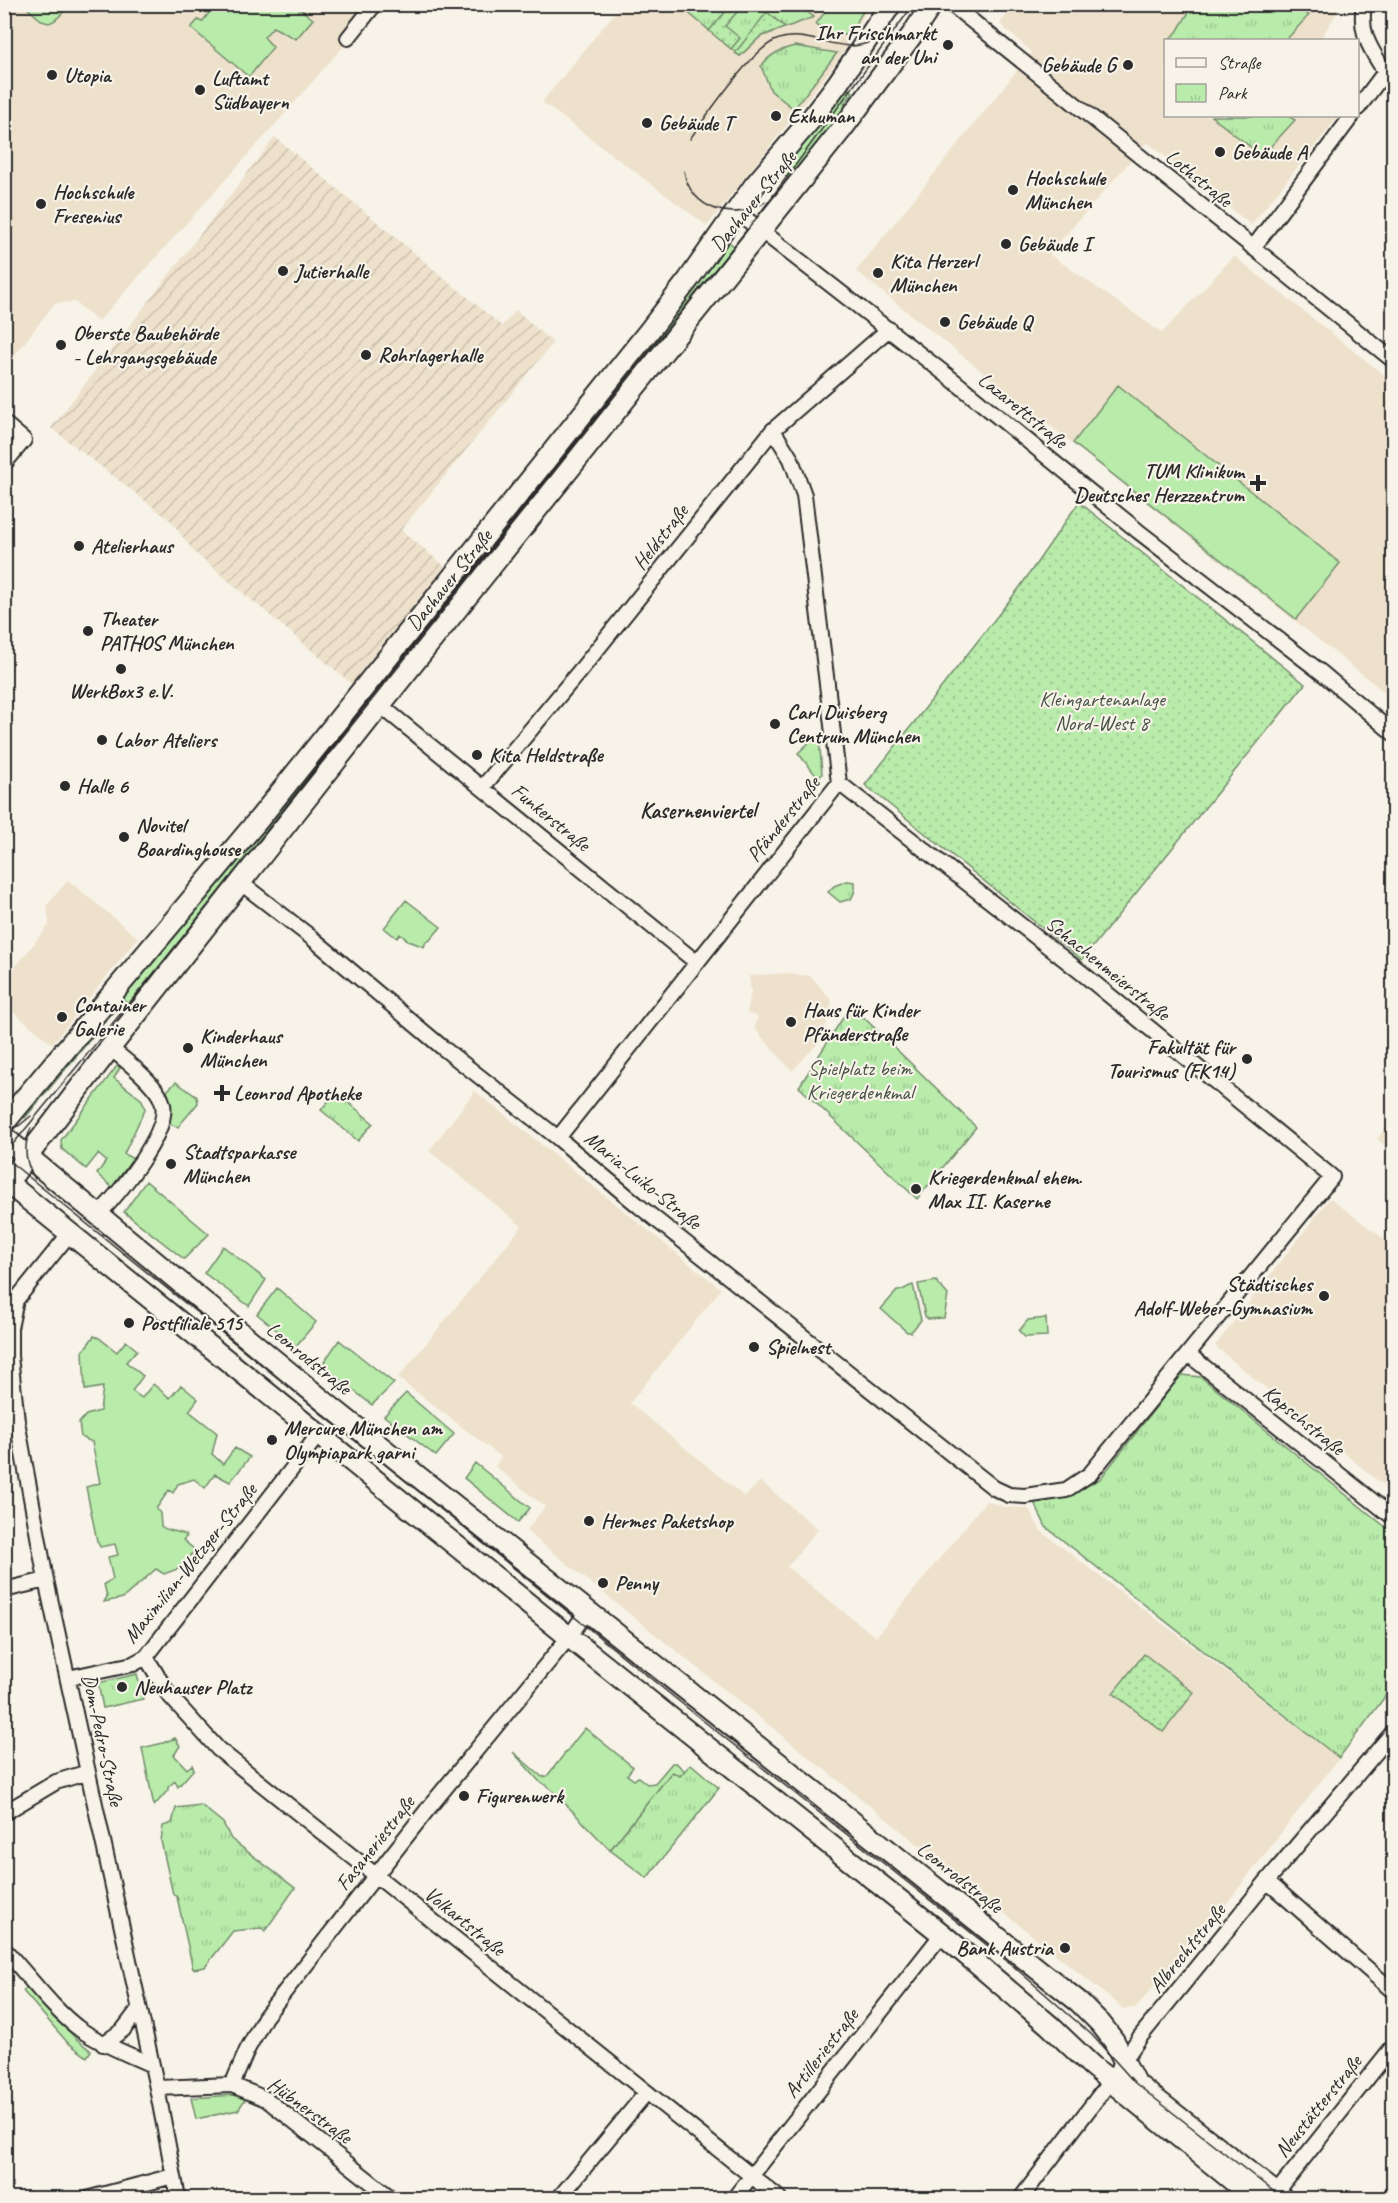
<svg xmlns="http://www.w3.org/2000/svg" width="1398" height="2203" font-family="Caveat,sans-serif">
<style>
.built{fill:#eee1cc}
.industrial{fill:url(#industrial-furrows)}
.grass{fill:#b9ebab;stroke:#728b6b;stroke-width:1.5}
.park{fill:url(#park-tufts);stroke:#728b6b;stroke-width:1.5}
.garden{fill:url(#garden-dots);stroke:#728b6b;stroke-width:1.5}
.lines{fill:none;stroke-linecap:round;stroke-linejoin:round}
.minor-casing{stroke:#2b2b2b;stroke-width:18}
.secondary-casing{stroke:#2b2b2b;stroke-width:24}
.minor{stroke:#f7f3e8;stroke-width:14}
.secondary{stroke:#f7f3e8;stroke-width:20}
.tram{stroke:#2b2b2b;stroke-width:1.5}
.poi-dot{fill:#2b2b2b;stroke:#f7f3e8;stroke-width:2}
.labels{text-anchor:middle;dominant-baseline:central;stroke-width:4.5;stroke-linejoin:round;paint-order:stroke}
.poi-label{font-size:21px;font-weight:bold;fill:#2b2b2b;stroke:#f7f3e8;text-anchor:start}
.street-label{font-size:21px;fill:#2b2b2b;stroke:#f7f3e8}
.park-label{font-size:21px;fill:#475145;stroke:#f7f3e8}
.neighbourhood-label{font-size:22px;font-weight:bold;fill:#2b2b2b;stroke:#f7f3e8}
</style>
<defs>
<pattern id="industrial-furrows" width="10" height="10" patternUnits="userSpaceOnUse" patternTransform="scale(1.5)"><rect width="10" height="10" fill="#eee1cc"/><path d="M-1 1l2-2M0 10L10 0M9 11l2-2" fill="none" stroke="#ccc1af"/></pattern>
<pattern id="park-tufts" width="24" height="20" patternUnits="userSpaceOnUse" patternTransform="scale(1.5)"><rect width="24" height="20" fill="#b9ebab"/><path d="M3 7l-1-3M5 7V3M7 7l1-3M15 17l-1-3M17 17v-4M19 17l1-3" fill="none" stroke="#9fca93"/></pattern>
<pattern id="garden-dots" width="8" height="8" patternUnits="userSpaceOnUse" patternTransform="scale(1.5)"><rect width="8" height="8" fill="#b9ebab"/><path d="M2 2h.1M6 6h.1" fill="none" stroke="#9fca93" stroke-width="1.8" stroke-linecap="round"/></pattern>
</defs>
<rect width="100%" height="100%" fill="#f7f3e8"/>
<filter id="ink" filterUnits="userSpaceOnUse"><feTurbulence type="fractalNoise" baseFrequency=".0167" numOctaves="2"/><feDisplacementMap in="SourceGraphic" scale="12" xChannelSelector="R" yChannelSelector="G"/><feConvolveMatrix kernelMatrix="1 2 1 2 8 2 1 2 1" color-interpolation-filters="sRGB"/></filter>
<g filter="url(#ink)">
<!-- built -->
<path class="built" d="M5 5H379L281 118 98 322 75 302 55 303 5 368Z
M621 5H870L839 59 707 226 542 102Z
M1013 5H1342L1321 38 1324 40H1166V116H1339L1251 225 1147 142 1049 254 1162 333 1234 256 1393 382V699L856 271 1032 52 1000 24Z
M68 880 138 938 52 1044 5 1005V980L49 925 47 905Z
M786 973 811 976 832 1001 823 1038 792 1071 754 1028 758 1017 747 1013 751 992 749 976Z
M475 1091 721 1289 630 1403 745 1497 760 1481 818 1529 787 1567 876 1637 986 1501 1005 1507 1028 1508 1041 1531 1339 1758 1227 1903 1217 1907 1136 2008 1124 2009 526 1531 545 1507 495 1466 501 1457 398 1378 522 1226 429 1151Z
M1393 1118V1152L1377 1139Z
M1330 1198 1393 1246V1491L1378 1481 1215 1346Z"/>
<!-- industrial -->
<path class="industrial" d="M275 137 502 326 516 310 553 343 401 530 465 583 371 700 194 552 171 521 51 428Z"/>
<!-- grass -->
<path class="grass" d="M24 5H51L57 9 61 5H69C48 32 47 25 24 5Z
M212 5H304L300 9 313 19 296 39 273 27 264 37 273 47 249 77 191 28 198 20 202 22 209 13 206 11Z
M830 5V4L867 5 848 35H834L816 24Z
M844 85 853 92 844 104 850 108 791 180 780 172Z
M728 241 737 249 132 1007 123 1000 25 1118 22 1116 201 902 720 247 723 249Z
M1118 385 1340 563 1296 619 1073 443Z
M819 736 822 774 818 778 798 753 815 737Z
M406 900 441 927 429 941H426L424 947 409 941 400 934 397 938 384 928Z
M117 1066 120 1068 114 1078 142 1100 145 1109 124 1154 135 1160 114 1189 97 1174 106 1161 98 1154 86 1169 62 1149 61 1140Z
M176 1082 197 1097 198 1103 178 1127 172 1125 169 1121 171 1106 167 1091Z
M146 1181 209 1234 184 1259 124 1212Z
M223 1246 266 1280 249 1306 204 1273Z
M936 1281 948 1295 944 1318 928 1319 925 1316 918 1284Z
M913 1285 921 1320 911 1332H907L881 1309 897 1291C904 1291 907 1286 913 1285Z
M277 1288 316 1322 296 1346 257 1314Z
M94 1336 99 1338 117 1352 126 1341 137 1350 126 1362 143 1376 132 1391 142 1398 153 1384 170 1398 181 1385 198 1399 189 1411 217 1433 212 1454 223 1464 235 1448 250 1457 230 1482 215 1474 205 1488 194 1479 178 1484 173 1493 169 1490 156 1509 160 1513 161 1526C169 1533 179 1530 187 1536L183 1540 195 1550 183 1567 164 1574 156 1569 123 1598 104 1602 107 1597 104 1584 113 1579 108 1557 118 1555 115 1544 100 1547 97 1541 86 1487 100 1483 92 1442 81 1437 79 1423 86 1415 100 1411 103 1387 85 1390 83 1351Z
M339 1340 394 1383 372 1405 322 1365Z
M406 1393 454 1434 436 1456 384 1416Z
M475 1463 530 1508 518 1522 464 1478Z
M585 1728 633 1767 627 1775 634 1780 638 1777 647 1784 655 1783 672 1763H676L685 1771 680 1776 672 1772 610 1850 551 1789 539 1781 513 1752 542 1777 547 1776Z
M175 1738 180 1746 174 1755 187 1769 192 1765 194 1769 178 1787 175 1781 168 1787V1790L154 1806 142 1748 163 1743Z
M29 1985 75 2038 91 2051 87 2057 67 2042 23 1991Z
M235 2095 246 2098 238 2110 196 2119 191 2098Z"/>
<!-- park -->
<path class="park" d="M679 5H798L814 17 760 37 740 56Z
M1193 5H1292L1309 15 1286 40H1168L1177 32Z
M795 46 837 53 794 109 771 91 761 66C771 54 779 50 795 46Z
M1211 116H1288L1295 120 1262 156Z
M847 881 855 882V891L851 899 840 902 828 892 834 886Z
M851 1005 976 1127 917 1199 799 1087Z
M336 1092 373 1123 358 1141 321 1110Z
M1046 1318 1047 1336 1025 1337 1019 1331 1028 1320Z
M1181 1375 1201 1377 1393 1533V1686L1339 1758 1046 1527 1034 1502 1073 1493 1100 1479Z
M137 1674 143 1699 103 1708 98 1683Z
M691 1764 719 1788 647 1878 610 1850 672 1772 680 1776Z
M201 1805 223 1823 231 1839 295 1888 265 1931 262 1928 233 1931 205 1967 193 1969 177 1897 173 1894 161 1841 163 1826 172 1823 176 1808Z"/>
<!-- garden -->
<path class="garden" d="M732 4 743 5 725 26 740 38 731 49 709 31Z
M767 12 785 27 760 37 740 56 735 53Z
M1079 502 1305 684 1082 960 865 785 1020 587Z
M1144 1654 1194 1693 1163 1732 1113 1693Z"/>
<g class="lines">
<!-- minor casing -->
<g class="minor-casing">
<path id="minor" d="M951 4 1394 361
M1364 4C1359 33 1370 48 1385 72L1394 74
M348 38 375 4
M1358 108 1385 72
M736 211 953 380 1138 531 1322 673 1394 734
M1253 248 1352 116
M4 423 24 440 4 464
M380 705 696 962
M482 788 583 667 773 430 889 329
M241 883 312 938 443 1048 558 1138 639 1206 994 1488 1009 1495 1025 1496 1066 1490 1090 1474 1332 1177 1082 973 839 783
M558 1138 839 783 804 495 791 459 773 430
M99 1214C118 1194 169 1133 163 1105 160 1086 125 1060 110 1048
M70 1233 16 1300 10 1328V1356L17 1421 46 1580 157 2088 178 2198
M1188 1354 1394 1518
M4 1590 46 1580
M146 1657 169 1695 218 1749 779 2198
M68 1678 133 1664 146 1657 319 1434
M4 1813 56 1782 88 1772
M1267 1881 1394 1992
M4 1949C27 1974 54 2011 81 2030 103 2045 128 2054 152 2065
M103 2044 123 2030 139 2009
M232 2085 247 2050 265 2017 427 1810 569 1637 587 1611
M157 2088 232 2085 266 2099 391 2198
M1276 2193 1394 2045
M90 2198 173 2176
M559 2198 646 2093
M734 2198 942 1934
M1021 2198 1105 2088 1140 2037 1267 1881 1394 1731"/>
</g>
<!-- secondary casing -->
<g class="secondary-casing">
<path id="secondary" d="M4 1123 259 819 649 331 689 279 754 186 811 119 838 83 891 4
M4 1137 332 1408 1079 2002 1101 2024 1114 2041 1135 2083 1282 2198
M4 1180 569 1637 942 1934 1049 2025 1092 2066 1254 2198
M4 1187 110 1048 380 705 842 129 912 35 932 4"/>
</g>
<!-- minor -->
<use href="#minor" class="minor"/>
<!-- secondary -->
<use href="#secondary" class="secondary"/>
<!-- tram -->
<path class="tram" d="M690 139C706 116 750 52 774 41 814 23 852 71 890 26
M684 171C690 210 735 223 765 202
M31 1128C23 1145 25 1163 35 1179
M4 1132 20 1125 31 1116
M4 1155 154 973 752 224 914 4
M4 1157 701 1719 1012 1965 1092 2035 1135 2083 1282 2198"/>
</g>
</g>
<!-- markers -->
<g class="poi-dot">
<circle cx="948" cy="45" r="6"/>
<circle cx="1128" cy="65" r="6"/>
<circle cx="52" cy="75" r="6"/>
<circle cx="200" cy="90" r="6"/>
<circle cx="776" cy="116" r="6"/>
<circle cx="647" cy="123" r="6"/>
<circle cx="1220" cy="152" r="6"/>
<circle cx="1013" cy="190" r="6"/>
<circle cx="41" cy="204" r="6"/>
<circle cx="1006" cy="244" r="6"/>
<circle cx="283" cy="271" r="6"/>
<circle cx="878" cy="273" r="6"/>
<circle cx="945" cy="322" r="6"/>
<circle cx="61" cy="345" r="6"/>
<circle cx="366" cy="355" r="6"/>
<path d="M1255 474h6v6h6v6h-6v6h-6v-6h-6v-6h6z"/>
<circle cx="79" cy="546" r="6"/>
<circle cx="88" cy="631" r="6"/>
<circle cx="121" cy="669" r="6"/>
<circle cx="775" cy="724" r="6"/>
<circle cx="102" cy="740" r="6"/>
<circle cx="477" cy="755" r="6"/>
<circle cx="65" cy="786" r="6"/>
<circle cx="124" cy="837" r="6"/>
<circle cx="62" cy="1017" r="6"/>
<circle cx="791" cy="1022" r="6"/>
<circle cx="188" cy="1048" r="6"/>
<circle cx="1247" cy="1059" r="6"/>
<path d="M219 1084h6v6h6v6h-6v6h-6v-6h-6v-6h6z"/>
<circle cx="171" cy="1164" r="6"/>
<circle cx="916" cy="1189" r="6"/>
<circle cx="1324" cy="1296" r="6"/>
<circle cx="129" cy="1323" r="6"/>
<circle cx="754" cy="1347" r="6"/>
<circle cx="272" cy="1440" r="6"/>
<circle cx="589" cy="1521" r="6"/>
<circle cx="603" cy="1583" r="6"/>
<circle cx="122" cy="1687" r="6"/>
<circle cx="464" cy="1796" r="6"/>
<circle cx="1065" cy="1948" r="6"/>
</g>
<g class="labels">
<!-- poi labels -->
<g class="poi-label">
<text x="936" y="33" text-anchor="end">Ihr Frischmarkt<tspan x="936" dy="24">an der Uni</tspan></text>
<text x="1116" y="65" text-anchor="end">Gebäude G</text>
<text x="64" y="75">Utopia</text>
<text x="212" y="78">Luftamt<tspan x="212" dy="24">Südbayern</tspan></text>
<text x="788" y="116">Exhuman</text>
<text x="659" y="123">Gebäude T</text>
<text x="1232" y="152">Gebäude A</text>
<text x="1025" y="178">Hochschule<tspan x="1025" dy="24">München</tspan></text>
<text x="53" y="192">Hochschule<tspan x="53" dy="24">Fresenius</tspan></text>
<text x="1018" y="244">Gebäude I</text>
<text x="890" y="261">Kita Herzerl<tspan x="890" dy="24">München</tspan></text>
<text x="295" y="271">Jutierhalle</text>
<text x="957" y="322">Gebäude Q</text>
<text x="73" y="333">Oberste Baubehörde<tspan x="73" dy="24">- Lehrgangsgebäude</tspan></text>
<text x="378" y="355">Rohrlagerhalle</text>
<text x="1244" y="471" text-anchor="end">TUM Klinikum<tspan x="1244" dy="24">Deutsches Herzzentrum</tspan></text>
<text x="91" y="546">Atelierhaus</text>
<text x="100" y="619">Theater<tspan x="100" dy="24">PATHOS München</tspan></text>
<text x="121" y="691" text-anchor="middle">WerkBox3 e.V.</text>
<text x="787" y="712">Carl Duisberg<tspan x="787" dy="24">Centrum München</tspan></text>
<text x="114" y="740">Labor Ateliers</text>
<text x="489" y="755">Kita Heldstraße</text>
<text x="77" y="786">Halle 6</text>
<text x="136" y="825">Novitel<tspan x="136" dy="24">Boardinghouse</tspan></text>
<text x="74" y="1005">Container<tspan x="74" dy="24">Galerie</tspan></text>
<text x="803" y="1010">Haus für Kinder<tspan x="803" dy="24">Pfänderstraße</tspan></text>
<text x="200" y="1036">Kinderhaus<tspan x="200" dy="24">München</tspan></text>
<text x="1235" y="1047" text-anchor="end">Fakultät für<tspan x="1235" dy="24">Tourismus (FK14)</tspan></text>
<text x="234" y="1093">Leonrod Apotheke</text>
<text x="183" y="1152">Stadtsparkasse<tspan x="183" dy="24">München</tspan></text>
<text x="928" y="1177">Kriegerdenkmal ehem.<tspan x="928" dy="24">Max II. Kaserne</tspan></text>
<text x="1312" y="1284" text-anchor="end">Städtisches<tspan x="1312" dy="24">Adolf-Weber-Gymnasium</tspan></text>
<text x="141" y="1323">Postfiliale 515</text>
<text x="766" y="1347">Spielnest</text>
<text x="284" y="1428">Mercure München am<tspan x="284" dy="24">Olympiapark garni</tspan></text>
<text x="601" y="1521">Hermes Paketshop</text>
<text x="615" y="1583">Penny</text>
<text x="134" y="1687">Neuhauser Platz</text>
<text x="476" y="1796">Figurenwerk</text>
<text x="1053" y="1948" text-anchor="end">Bank Austria</text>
</g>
<!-- street labels -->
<g class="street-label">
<text transform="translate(1199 178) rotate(39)">Lothstraße</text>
<text transform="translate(753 201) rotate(-51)">Dachauer Straße</text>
<text transform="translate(1023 410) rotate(39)">Lazarettstraße</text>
<text transform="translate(660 537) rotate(-52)">Heldstraße</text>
<text transform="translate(449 580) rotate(-51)">Dachauer Straße</text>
<text transform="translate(551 817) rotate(39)">Funkerstraße</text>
<text transform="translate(783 819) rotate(-51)">Pfänderstraße</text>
<text transform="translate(1108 968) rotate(39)">Schachenmeierstraße</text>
<text transform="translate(643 1180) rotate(39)">Maria-Luiko-Straße</text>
<text transform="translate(309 1358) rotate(39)">Leonrodstraße</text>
<text transform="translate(1304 1420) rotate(39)">Kapschstraße</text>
<text transform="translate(190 1563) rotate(-51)">Maximilian-Wetzger-Straße</text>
<text transform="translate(103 1740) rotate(78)">Dom-Pedro-Straße</text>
<text transform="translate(375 1843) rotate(-52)">Fasaneriestraße</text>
<text transform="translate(960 1877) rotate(38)">Leonrodstraße</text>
<text transform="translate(465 1921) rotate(39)">Volkartstraße</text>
<text transform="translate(1187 1948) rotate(-51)">Albrechtstraße</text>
<text transform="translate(821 2053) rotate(-52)">Artilleriestraße</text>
<text transform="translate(1318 2106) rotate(-51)">Neustätterstraße</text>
<text transform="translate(310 2110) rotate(36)">Hübnerstraße</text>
</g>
<!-- park labels -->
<g class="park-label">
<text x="1102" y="699">Kleingartenanlage<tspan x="1102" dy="24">Nord-West 8</tspan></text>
<text x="860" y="1068">Spielplatz beim<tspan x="860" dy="24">Kriegerdenkmal</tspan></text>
</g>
<!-- neighbourhood labels -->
<g class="neighbourhood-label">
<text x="698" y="811">Kasernenviertel</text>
</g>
</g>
<!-- margin -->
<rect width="1398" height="2203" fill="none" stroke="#f7f3e8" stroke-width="24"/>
<rect x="12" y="12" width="1374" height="2179" fill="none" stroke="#2b2b2b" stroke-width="2" filter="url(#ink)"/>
<!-- legend -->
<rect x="1164" y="39" width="195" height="78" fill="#f7f3e8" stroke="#a5a39c" stroke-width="1.5"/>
<rect x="1176" y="58" width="30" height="9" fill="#f7f3e8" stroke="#a5a39c" stroke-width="1.5"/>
<text x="1218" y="69" font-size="18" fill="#2b2b2b">Straße</text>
<rect x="1176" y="84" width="30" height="18" fill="url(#park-tufts)" stroke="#a5a39c" stroke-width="1.5"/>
<text x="1218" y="99" font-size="18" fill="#2b2b2b">Park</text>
</svg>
